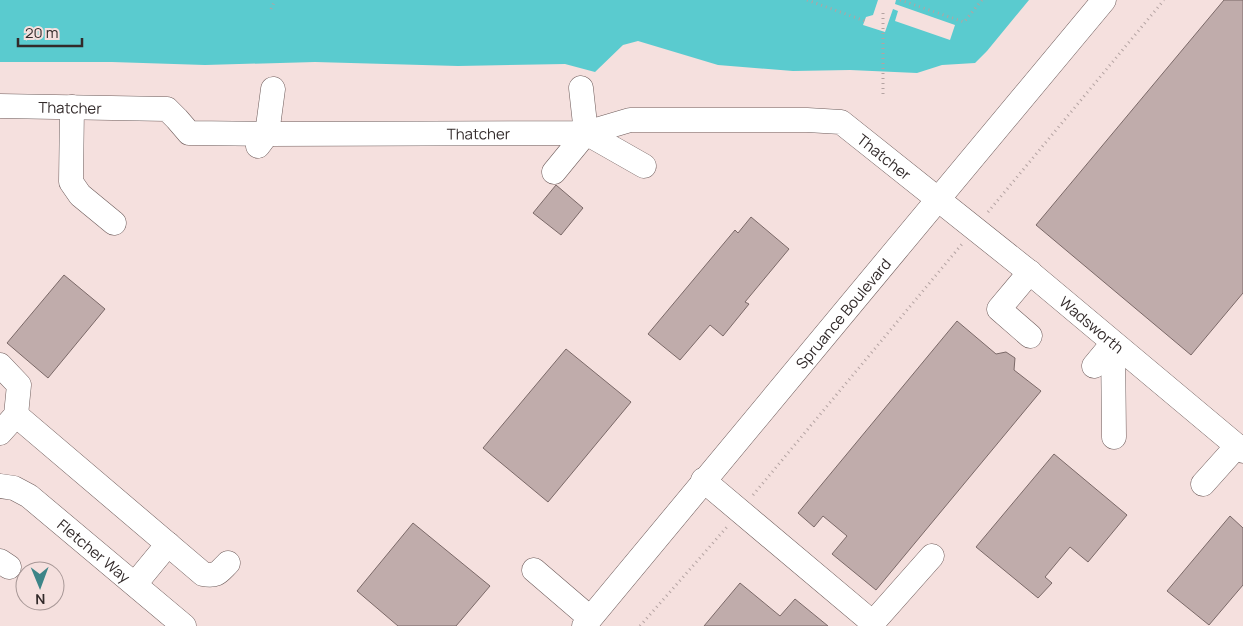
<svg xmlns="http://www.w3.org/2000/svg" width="1243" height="626" font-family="Manrope,sans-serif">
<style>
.water{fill:#5acbcf}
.pier{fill:#f5e0de}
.building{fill:#c0acab;stroke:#7b6968}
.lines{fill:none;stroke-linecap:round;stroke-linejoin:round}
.minor-casing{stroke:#6e5c5b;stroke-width:25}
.path{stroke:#b4a3a2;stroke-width:3;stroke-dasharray:1 4;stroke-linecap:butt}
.minor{stroke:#fff;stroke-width:24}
.labels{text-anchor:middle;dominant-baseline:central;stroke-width:5;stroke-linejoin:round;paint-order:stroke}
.street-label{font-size:15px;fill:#322a2a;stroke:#f5e0de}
</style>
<rect width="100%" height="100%" fill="#f5e0de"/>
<!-- water -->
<path class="water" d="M0 0H1029L987 51 975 63 942 65 917 73 850 70 793 71 718 65 638 41 623 45 595 72 565 64 458 66 315 62 205 65 112 62H0Z"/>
<!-- pier -->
<path class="pier" d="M878 0H896L895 4 955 25 950 40 895 21 898 11 893 9 885 32 863 25 866 17 873 15Z"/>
<!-- building -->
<path class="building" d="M1224 0H1243V293L1191 355 1036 225Z
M556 185 583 208 561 235 533 213Z
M751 217 789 249 745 302 749 304 723 336 710 325 680 360 648 334 735 230 738 233Z
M64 275 105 309 48 378 7 343Z
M957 321 996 354 1006 352 1015 358 1014 370 1041 391 876 590 832 554 847 536 823 516 814 527 798 513Z
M566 349 631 402 548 502 483 448Z
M1054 454 1127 515 1088 562 1070 547 1045 577 1052 583 1038 598 976 547Z
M1230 516 1243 528V585L1209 625 1167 591Z
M413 523 490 586 456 626H398L357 591Z
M740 583 780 616 795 599 828 626H704Z"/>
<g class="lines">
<!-- minor casing -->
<g class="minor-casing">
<g id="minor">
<path id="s1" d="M0 106 167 109 177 119 189 133 267 134 586 133 630 120H807L841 122 1028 271 1243 451"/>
<path d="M72 107 71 182 80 195 114 223"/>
<path d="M586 133 644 166"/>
<path d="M258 146 267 134 273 89"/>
<path d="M554 172 586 133 581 88"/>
<path d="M1030 272 999 309 1030 336"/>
<path d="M1113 343 1114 437"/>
<path d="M0 365 19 385 16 415 0 433"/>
<path d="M1094 366 1113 343"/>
<path d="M16 415 203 574C217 577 219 572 228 563"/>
<path d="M703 480 873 623"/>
<path d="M1203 484 1237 446"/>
<path id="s2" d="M0 486 14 488 29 496 184 626"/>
<path d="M0 561 9 567"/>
<path d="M534 570 590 618"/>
<path d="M135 584 168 544"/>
<path id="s3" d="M584 626C756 416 931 209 1104 0"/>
<path d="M870 626 932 556"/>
</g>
</g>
<!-- path -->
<path class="path" d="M807 0 865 21
M900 0 964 22 982 0
M271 9 275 0
M883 94V10
M988 212 1164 0
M753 495 962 244
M640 626 727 527"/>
<!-- minor -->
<use href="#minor" class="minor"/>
</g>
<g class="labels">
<!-- street labels -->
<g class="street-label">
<text stroke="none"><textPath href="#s1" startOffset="70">Thatcher</textPath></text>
<text stroke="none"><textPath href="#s1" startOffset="489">Thatcher</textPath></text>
<text stroke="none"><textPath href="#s1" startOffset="909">Thatcher</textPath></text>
<text stroke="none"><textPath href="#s3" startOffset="406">Spruance Boulevard</textPath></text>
<text stroke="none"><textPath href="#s1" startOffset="1176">Wadsworth</textPath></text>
<text stroke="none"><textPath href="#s2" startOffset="116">Fletcher Way</textPath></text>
</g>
</g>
<!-- north arrow -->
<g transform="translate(40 586) rotate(179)"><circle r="24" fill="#f5e0de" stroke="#a79796"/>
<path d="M0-4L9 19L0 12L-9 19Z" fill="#3d8588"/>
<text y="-8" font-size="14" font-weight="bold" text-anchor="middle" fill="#322a2a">N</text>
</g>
<!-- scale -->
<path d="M18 38v8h64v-8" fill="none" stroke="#322a2a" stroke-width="2.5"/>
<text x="25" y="38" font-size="15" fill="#322a2a" stroke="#f5e0de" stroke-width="4" paint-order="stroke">20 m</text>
</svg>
